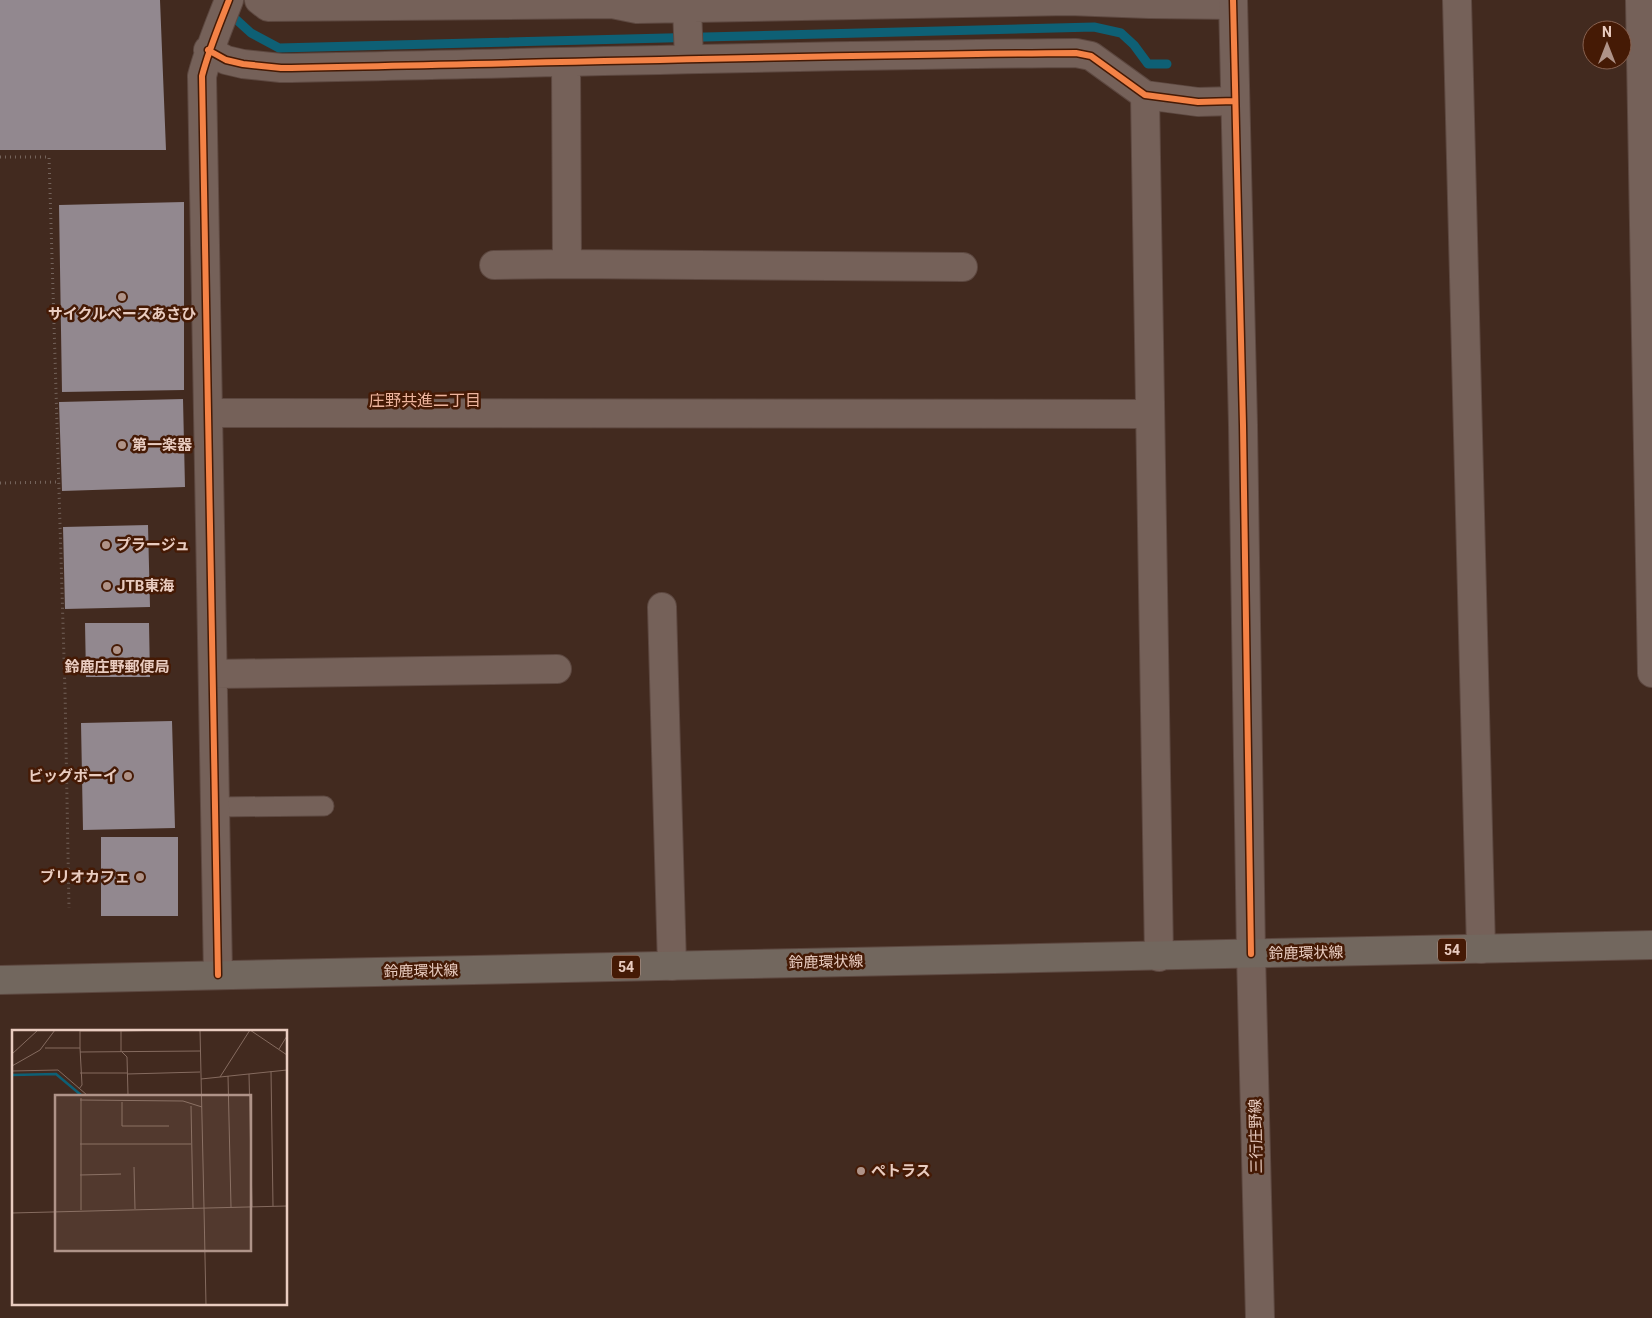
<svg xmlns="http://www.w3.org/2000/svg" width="1652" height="1318" font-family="Roboto,'Noto Sans JP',sans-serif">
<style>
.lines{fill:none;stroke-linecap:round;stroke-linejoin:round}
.stream{stroke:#0e6075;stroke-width:9}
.building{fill:#92888f}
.lane-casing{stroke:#5d4840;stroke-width:21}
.street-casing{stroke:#5d4840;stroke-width:30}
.secondary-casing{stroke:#5d4840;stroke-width:30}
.primary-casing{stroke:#5d4840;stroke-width:30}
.path{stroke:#74635b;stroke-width:3;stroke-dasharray:1 4;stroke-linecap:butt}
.lane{stroke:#756159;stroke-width:19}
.street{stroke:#756159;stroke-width:28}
.secondary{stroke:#756159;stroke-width:28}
.primary{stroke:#72675e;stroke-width:28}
.cycleway-casing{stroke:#451a05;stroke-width:9}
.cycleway{stroke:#f48246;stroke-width:6}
.poi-dot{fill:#af9388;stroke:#451a05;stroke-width:2}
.labels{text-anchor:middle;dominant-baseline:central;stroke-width:5;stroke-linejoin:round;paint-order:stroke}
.shield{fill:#451a05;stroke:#b89788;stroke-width:1}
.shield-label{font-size:14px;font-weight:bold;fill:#e9ccc0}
.poi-label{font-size:15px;font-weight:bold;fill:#e9ccc0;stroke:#451a05;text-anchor:start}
.street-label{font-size:15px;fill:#e9ccc0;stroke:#451a05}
.neighbourhood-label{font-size:16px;fill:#edb49d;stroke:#451a05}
.inset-river{fill:none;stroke:#0e6075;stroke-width:2.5}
.inset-road{fill:none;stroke:#856b5f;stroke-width:1}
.view{fill:#af9388;fill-opacity:0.15;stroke:#af9388;stroke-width:2.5}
.inset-edge{fill:none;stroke:#e9ccc0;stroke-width:2.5}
</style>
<rect width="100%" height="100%" fill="#422a1f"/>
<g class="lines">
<!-- stream -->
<path class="stream" d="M228 12 251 33 279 48 1094 27 1121 33 1134 45 1148 64H1167"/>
</g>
<!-- building -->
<path class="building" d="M0 0H160L166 150H0Z
M184 202V390L62 392 59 205Z
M183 399 185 487 62 491 59 402Z
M148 525 150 607 65 609 63 527Z
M85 623H149L150 677H86Z
M172 721 175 828 83 830 81 723Z
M101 837H178V916H101Z"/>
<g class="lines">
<!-- lane casing -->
<g class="lane-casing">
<path id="lane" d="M215 807 324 806"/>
</g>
<!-- street casing -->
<g class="street-casing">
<path id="street" d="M259 0 268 7 612 4V0
M1457 0 1481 949
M1640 0 1652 673
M612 4 637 9 1069 1 1149 4 1233 5
M687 8 689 58
M208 50 226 60 243 64 281 68C546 63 811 55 1076 53L1091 56 1145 95 1198 102 1235 101
M566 63 567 264 963 267
M1145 95 1159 957
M494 265 567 264
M208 413 1149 414
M662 607 672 966
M213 674 557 669
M218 975 202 76C209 49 219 26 229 0"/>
</g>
<!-- secondary casing -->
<g class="secondary-casing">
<path id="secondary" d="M1233 0 1243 425 1251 954 1260 1318"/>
</g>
<!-- primary casing -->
<g class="primary-casing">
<path id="primary" d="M0 980C551 967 1101 958 1652 945"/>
</g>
<!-- path -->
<path class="path" d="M0 157H49L65 691 69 908
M0 483 58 482"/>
<!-- lane -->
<use href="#lane" class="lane"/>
<!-- street -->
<use href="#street" class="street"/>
<!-- secondary -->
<use href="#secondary" class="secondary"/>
<!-- primary -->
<use href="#primary" class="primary"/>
<!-- cycleway casing -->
<g class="cycleway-casing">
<path id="cycleway" d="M1233 0 1243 425 1251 954
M208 50 226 60 243 64 281 68C546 63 811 55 1076 53L1091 56 1145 95 1198 102 1235 101
M218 975 202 76C209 49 219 26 229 0"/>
</g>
<!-- cycleway -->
<use href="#cycleway" class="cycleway"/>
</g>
<!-- markers -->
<g class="poi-dot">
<circle cx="122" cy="297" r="5"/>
<circle cx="122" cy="445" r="5"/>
<circle cx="106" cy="545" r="5"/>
<circle cx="107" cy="586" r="5"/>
<circle cx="117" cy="650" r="5"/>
<circle cx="128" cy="776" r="5"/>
<circle cx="140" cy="877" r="5"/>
<circle cx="861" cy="1171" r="5"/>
</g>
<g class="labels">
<!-- shield labels -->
<g class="shield">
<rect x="1438" y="938.5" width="28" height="23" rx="4"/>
<rect x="612" y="955.5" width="28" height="23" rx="4"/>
</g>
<g class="shield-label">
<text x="1452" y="950">54</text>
<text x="626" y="967">54</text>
</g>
<!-- poi labels -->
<g class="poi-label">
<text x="122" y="314" text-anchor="middle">サイクルベースあさひ</text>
<text x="132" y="445">第一楽器</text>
<text x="116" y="545">プラージュ</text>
<text x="117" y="586">JTB東海</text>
<text x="117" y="667" text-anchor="middle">鈴鹿庄野郵便局</text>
<text x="118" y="776" text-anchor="end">ビッグボーイ</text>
<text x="130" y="877" text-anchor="end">ブリオカフェ</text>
<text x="871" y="1171">ぺトラス</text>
</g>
<!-- street labels -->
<g class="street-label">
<text transform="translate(1306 953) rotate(-1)">鈴鹿環状線</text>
<text transform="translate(826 962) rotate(-1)">鈴鹿環状線</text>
<text transform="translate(421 971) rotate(-1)">鈴鹿環状線</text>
<text transform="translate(1256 1136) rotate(-91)">三行庄野線</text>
</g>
<!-- neighbourhood labels -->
<g class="neighbourhood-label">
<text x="425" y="400">庄野共進二丁目</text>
</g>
</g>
<!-- overview -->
<g transform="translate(12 1030)">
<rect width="275" height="275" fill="#422a1f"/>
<path class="inset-river" d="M0 45 44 44 69 65"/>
<path class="inset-road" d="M188 0 192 178M109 1 157 0M33 18H68L70 55 67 59M68 18V1H109V22M267 19 275 6M68 22 188 21M0 24 26 0M0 36 28 20 43 0M0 41 46 40 75 65H116L115 27 110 22M259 41 261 176M68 43H115M115 44 188 42M237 44 240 177M216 46 219 177M208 47 238 0 275 25M189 49 275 40M116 65H189M68 70 171 71 190 77M110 72V96H157M179 76 181 178M68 114H179M122 137 123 179M68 145 109 144M192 178 194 275M69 180V68M0 183 275 176"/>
<path class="view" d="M43 65H239V221H43Z"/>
<rect width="275" height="275" class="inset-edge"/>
</g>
<!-- north arrow -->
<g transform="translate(1607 45)"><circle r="24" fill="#451a05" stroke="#876150"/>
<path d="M0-4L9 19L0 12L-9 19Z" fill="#af9388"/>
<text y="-8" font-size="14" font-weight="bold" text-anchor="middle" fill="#e9ccc0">N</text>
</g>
</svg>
